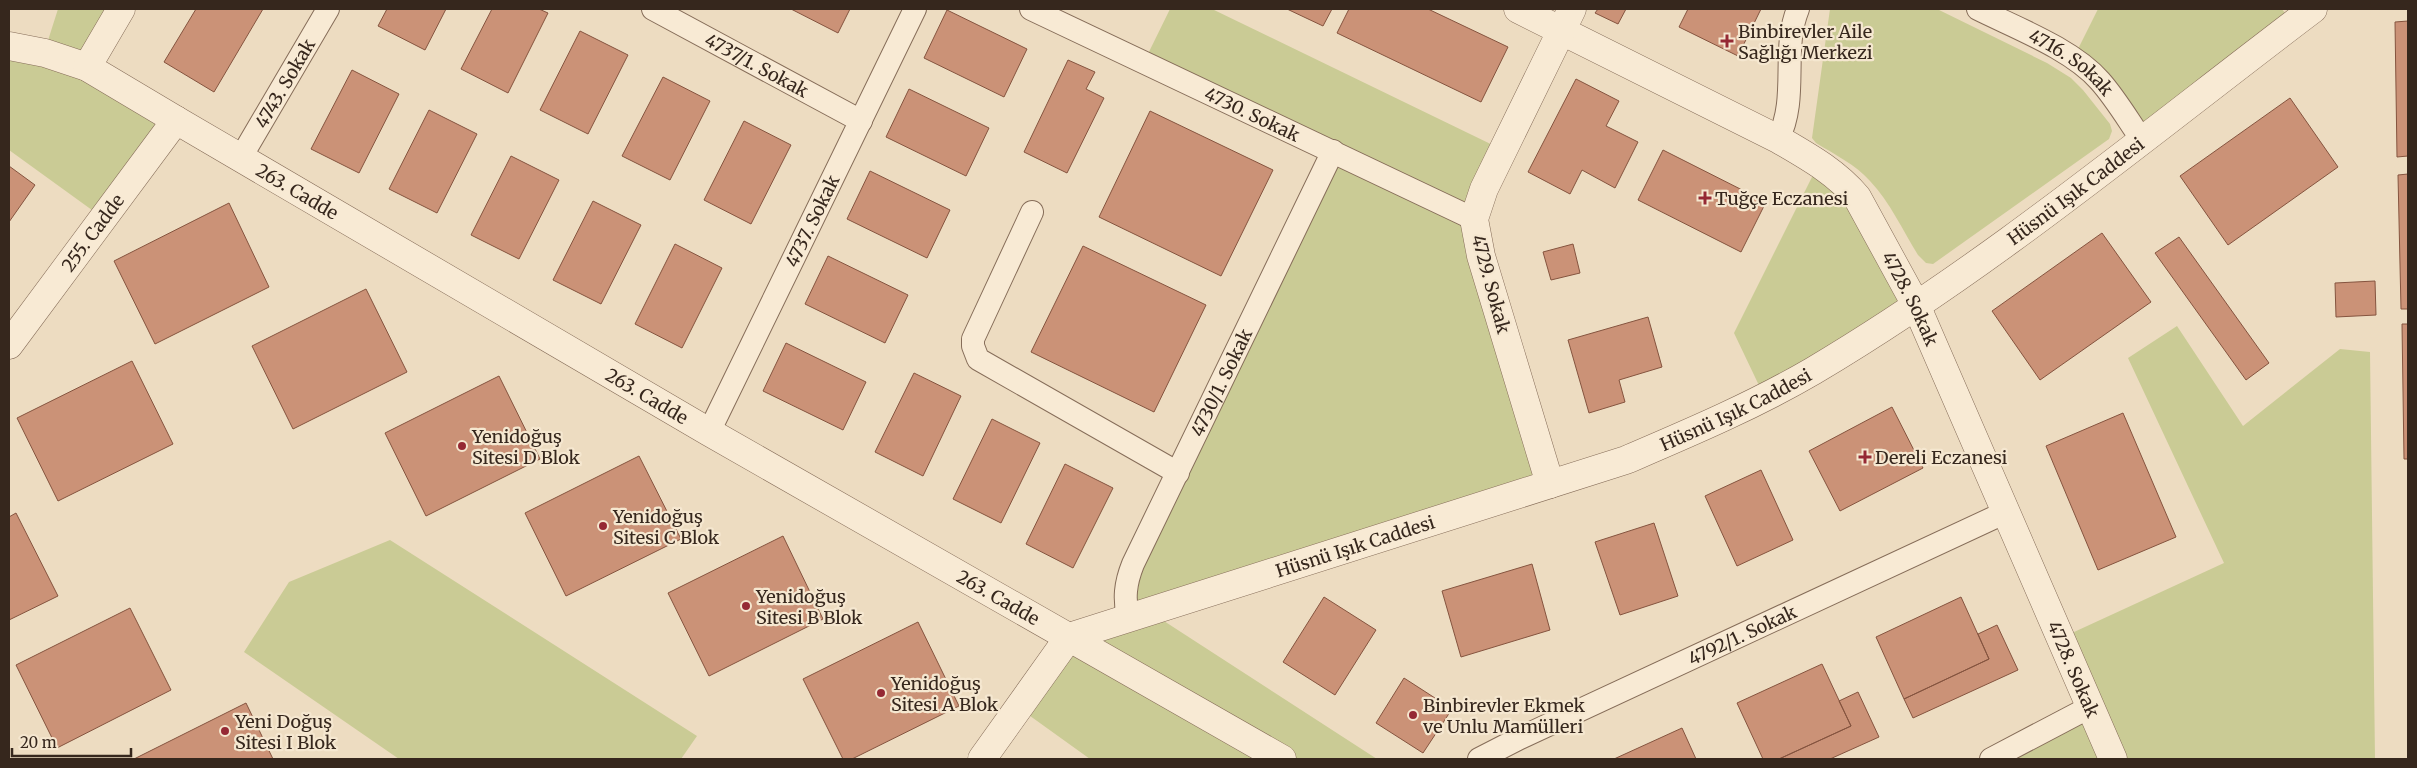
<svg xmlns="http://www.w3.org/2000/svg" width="2417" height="768" font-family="Merriweather,serif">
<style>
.green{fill:#cacb95}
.building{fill:#cb9277;stroke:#85543f}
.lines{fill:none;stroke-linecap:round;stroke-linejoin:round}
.service-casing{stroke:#866d59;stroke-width:24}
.minor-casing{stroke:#866d59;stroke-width:29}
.tertiary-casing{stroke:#866d59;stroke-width:29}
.service{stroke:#f8ead4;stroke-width:22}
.minor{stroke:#f8ead4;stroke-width:28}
.tertiary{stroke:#f8ead4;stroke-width:28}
.poi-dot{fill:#952934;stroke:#f5e7d0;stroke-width:2}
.labels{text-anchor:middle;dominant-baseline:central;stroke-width:4.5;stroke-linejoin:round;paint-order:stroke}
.poi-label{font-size:18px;fill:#36271d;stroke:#f5e7d0;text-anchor:start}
.street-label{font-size:18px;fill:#36271d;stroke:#f5e7d0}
</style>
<rect width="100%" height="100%" fill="#eddcc1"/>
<!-- green -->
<path class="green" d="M58 9H121L87 67 176 120 103 218 9 150V46L44 53Z
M1170 9H1212L1503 150 1480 199 1550 484 1150 612 1377 759H1090L1019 708 1069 637 1128 619 1124 597 1333 152 1144 62Z
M1830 9H1937L2047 63 2071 78 2083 90 2110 124 2112 131 2109 139 1933 264 1926 263 1918 255C1903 231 1890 202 1870 181 1856 165 1834 154 1816 143L1812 138Z
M2098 9H2282L2293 24 2142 140 2073 59Z
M1819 163 1916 305 1765 398 1734 333Z
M2177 326 2243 426 2340 349 2370 352 2375 759H1991L2090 707 2061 638 2224 563 2128 358Z
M390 540 697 736 681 759H399L244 652 289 582Z"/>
<!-- building -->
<path class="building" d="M196 9H263L214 92 164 62Z
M387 9H446L425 50 378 26Z
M492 9H539L548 13 508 93 461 69Z
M791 9H850L838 33Z
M1287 9H1332L1323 26Z
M1349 9H1428L1508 47 1481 102 1337 33Z
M1598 9H1626L1618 24 1595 13Z
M1688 9H1761L1738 56 1679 27Z
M947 10 1027 49 1004 97 924 58Z
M2408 21V156L2397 157 2395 22Z
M580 31 628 55 588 134 540 110Z
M1068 60 1095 72 1086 89 1104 98 1067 173 1024 152Z
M352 70 399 94 359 173 311 149Z
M663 77 710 101 670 180 622 156Z
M1576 79 1619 101 1606 126 1638 142 1615 188 1582 170 1570 194 1528 172Z
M909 89 989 128 966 176 886 137Z
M2290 98 2338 167 2228 245 2180 176Z
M429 110 477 134 437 213 389 189Z
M1150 111 1273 170 1221 276 1099 217Z
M744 121 791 145 751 224 704 200Z
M1663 150 1766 202 1741 252 1638 200Z
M511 156 559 180 519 259 471 235Z
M9 166 35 185 9 222Z
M870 171 950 210 927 258 847 219Z
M2408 174V309H2401L2398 175Z
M593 201 641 225 601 304 553 280Z
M229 203 269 287 155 344 114 261Z
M2102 233 2151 302 2040 380 1992 311Z
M2179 237 2269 363 2246 380 2155 253Z
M675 244 722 268 682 348 635 324Z
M1573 244 1580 273 1551 280 1543 252Z
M1083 246 1206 305 1154 412 1031 352Z
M828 256 908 295 885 343 805 304Z
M2375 281 2376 315 2336 317 2335 283Z
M366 289 407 372 293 429 252 346Z
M1648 317 1662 367 1619 380 1625 402 1589 413 1568 340Z
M2402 324H2408V459H2404Z
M786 343 866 382 843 430 763 391Z
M132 361 173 444 58 501 17 418Z
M914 373 961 396 923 476 875 452Z
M499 376 540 459 426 516 385 433Z
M1892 407 1923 468 1840 511 1809 451Z
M2123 413 2176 537 2098 570 2046 446Z
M992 419 1040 443 1001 523 953 499Z
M639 456 681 539 566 596 525 513Z
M1065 464 1113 488 1073 568 1026 544Z
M1761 470 1793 540 1737 566 1705 496Z
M16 513 58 596 9 620V517Z
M1654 523 1678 596 1620 615 1595 542Z
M783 536 823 619 709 676 668 593Z
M1532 564 1550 630 1461 657 1442 591Z
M1324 597 1376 630 1335 695 1283 662Z
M1961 597 1989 659 1904 699 1876 637Z
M130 608 171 690 57 748 16 665Z
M918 622 959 706 852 759H843L803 679Z
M1997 625 2018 670 1913 718 1904 699 1989 659 1978 634Z
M1822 664 1851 726 1779 759H1763L1737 703Z
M1404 678 1452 709 1423 753 1376 723Z
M1858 692 1879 737 1830 759H1779L1851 726 1839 701Z
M246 703 273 759H134Z
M1682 728 1696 759H1614Z"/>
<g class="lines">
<!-- service casing -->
<g class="service-casing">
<g id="service">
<path id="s1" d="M653 9 861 121"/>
<path id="s2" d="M1031 9 1474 219"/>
<path id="s3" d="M1978 9C2016 28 2072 49 2100 81 2116 99 2128 120 2142 140"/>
<path d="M1778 139C1799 98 1781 50 1798 9"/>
<path id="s4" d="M240 159 328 9"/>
<path d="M1032 212 973 339V346L978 359 1178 473"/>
<path id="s5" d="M709 432 915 9"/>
<path id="s6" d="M1128 619C1124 598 1125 584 1133 564L1333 151"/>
<path id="s7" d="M1479 759 1520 738 2006 512"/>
<path d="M1991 759 2090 707"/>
</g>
</g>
<!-- minor casing -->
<g class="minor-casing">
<g id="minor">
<path id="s8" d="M1518 9 1778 139C1807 156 1835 171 1857 197L1916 305 2113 759"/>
<path d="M9 46 45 53 87 67 176 120"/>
<path d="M87 67 121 9"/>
<path d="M1550 484 1481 256 1474 219 1484 189 1572 9"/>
<path id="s9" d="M982 759 1069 637 1626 460C1689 433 1753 406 1813 371 1990 266 2149 133 2313 9"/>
</g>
</g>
<!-- tertiary casing -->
<g class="tertiary-casing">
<g id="tertiary">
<path id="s10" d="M9 345 176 120 709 432 1282 759"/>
</g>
</g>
<!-- service -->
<use href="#service" class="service"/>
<!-- minor -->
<use href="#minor" class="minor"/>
<!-- tertiary -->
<use href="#tertiary" class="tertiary"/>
</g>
<!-- markers -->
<g class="poi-dot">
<path d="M1724.5 33.5h5v5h5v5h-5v5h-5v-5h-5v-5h5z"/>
<path d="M1702.5 190.5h5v5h5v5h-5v5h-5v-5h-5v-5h5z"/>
<circle cx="462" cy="446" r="5"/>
<path d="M1862.5 449.5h5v5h5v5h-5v5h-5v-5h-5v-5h5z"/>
<circle cx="603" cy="526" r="5"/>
<circle cx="746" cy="606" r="5"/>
<circle cx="881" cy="693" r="5"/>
<circle cx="1413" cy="715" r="5"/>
<circle cx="225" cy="731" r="5"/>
</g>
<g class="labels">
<!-- poi labels -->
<g class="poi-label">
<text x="1738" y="31">Binbirevler Aile<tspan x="1738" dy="21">Sağlığı Merkezi</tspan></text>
<text x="1715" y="198">Tuğçe Eczanesi</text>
<text x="472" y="436">Yenidoğuş<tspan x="472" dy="21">Sitesi D Blok</tspan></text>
<text x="1875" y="457">Dereli Eczanesi</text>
<text x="613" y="516">Yenidoğuş<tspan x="613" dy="21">Sitesi C Blok</tspan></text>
<text x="756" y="596">Yenidoğuş<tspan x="756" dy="21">Sitesi B Blok</tspan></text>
<text x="891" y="683">Yenidoğuş<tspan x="891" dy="21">Sitesi A Blok</tspan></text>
<text x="1423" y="705">Binbirevler Ekmek<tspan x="1423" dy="21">ve Unlu Mamülleri</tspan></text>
<text x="235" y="721">Yeni Doğuş<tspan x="235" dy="21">Sitesi I Blok</tspan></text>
</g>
<!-- street labels -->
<g class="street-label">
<text stroke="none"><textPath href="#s1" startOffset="118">4737/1. Sokak</textPath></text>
<text stroke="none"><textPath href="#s3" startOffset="108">4716. Sokak</textPath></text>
<text stroke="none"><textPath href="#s4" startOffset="88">4743. Sokak</textPath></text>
<text stroke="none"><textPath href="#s2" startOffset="245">4730. Sokak</textPath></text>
<text stroke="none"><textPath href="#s9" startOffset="1260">Hüsnü Işık Caddesi</textPath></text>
<text stroke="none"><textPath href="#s10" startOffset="421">263. Cadde</textPath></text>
<text stroke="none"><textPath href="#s5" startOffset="235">4737. Sokak</textPath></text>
<text stroke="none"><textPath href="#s10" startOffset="140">255. Cadde</textPath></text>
<text transform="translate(1491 284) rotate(75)">4729. Sokak</text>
<text stroke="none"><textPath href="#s8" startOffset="504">4728. Sokak</textPath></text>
<text stroke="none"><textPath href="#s6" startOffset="258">4730/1. Sokak</textPath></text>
<text stroke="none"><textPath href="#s10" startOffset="826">263. Cadde</textPath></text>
<text stroke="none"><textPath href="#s9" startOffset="855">Hüsnü Işık Caddesi</textPath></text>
<text stroke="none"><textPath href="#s9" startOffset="450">Hüsnü Işık Caddesi</textPath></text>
<text stroke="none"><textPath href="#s10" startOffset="1231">263. Cadde</textPath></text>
<text stroke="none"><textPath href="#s7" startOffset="291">4792/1. Sokak</textPath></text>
<text stroke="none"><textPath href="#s8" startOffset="909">4728. Sokak</textPath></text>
</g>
</g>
<!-- border -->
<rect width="2417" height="768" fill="none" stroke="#36271d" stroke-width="20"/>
<!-- scale -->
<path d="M12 748v8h119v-8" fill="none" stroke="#36271d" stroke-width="2.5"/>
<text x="20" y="748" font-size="15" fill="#36271d" stroke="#f5e7d0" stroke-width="4" paint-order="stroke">20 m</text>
</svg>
